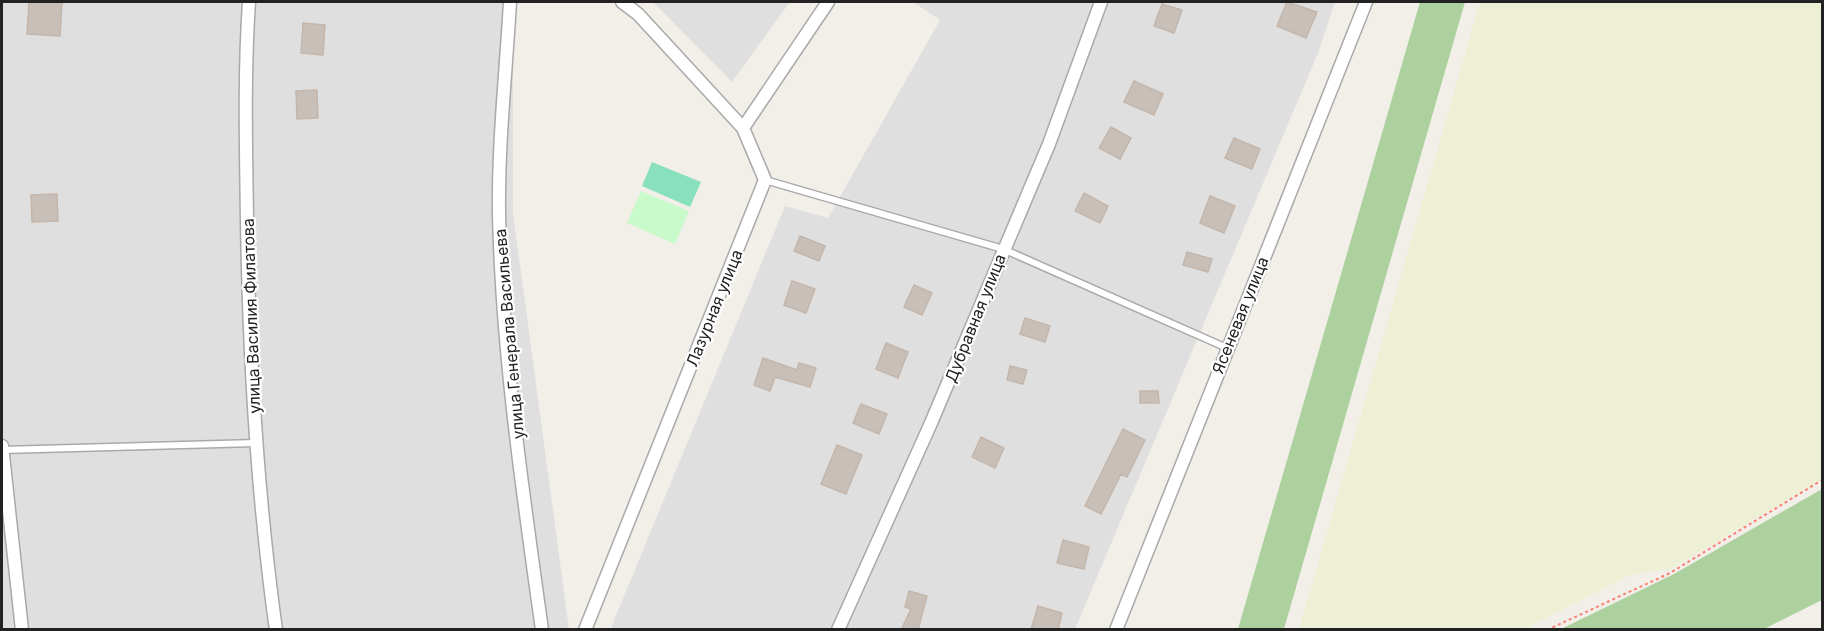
<svg xmlns="http://www.w3.org/2000/svg" width="1824" height="631" font-family="Inter,sans-serif">
<style>
.residential{fill:#e0dfdf}
.farmland{fill:#eef0d5}
.forest{fill:#add19e}
.park{fill:#c8facc}
.pitch{fill:#88e0be}
.building{fill:#c7bfb8;stroke:#c4b6ab;stroke-width:1.5}
.lines{fill:none;stroke-linecap:round;stroke-linejoin:round}
.lane-casing{stroke:#a9a9a9;stroke-width:9}
.street-casing{stroke:#a9a9a9;stroke-width:15}
.path{stroke:#fa8072;stroke-width:2;stroke-dasharray:3 3;stroke-linecap:butt}
.lane{stroke:#fff;stroke-width:6}
.street{stroke:#fff;stroke-width:12}
.labels{text-anchor:middle;dominant-baseline:central;stroke-width:4.5;stroke-linejoin:round;paint-order:stroke}
.street-label{font-size:16px;fill:#222;stroke:#fff}
</style>
<rect width="100%" height="100%" fill="#f2efe9"/>
<!-- residential -->
<path class="residential" d="M2 2H513V213L569 629H2Z
M653 2H790L732 82Z
M913 2H1335L1318 53 1075 629 610 630 785 206 828 218 940 20Z"/>
<!-- farmland -->
<path class="farmland" d="M1480 2H1822V479L1671 569 1630 575 1525 629H1299Z"/>
<!-- forest -->
<path class="forest" d="M1420 2H1465L1284 629H1238Z
M1822 489V600L1764 629H1561L1674 574Z"/>
<!-- park -->
<path class="park" d="M641 191 689 211 675 244 627 223Z"/>
<!-- pitch -->
<path class="pitch" d="M652 162 701 182 690 207 642 186Z"/>
<!-- building -->
<path class="building" d="M29 2H62L60 36 27 34Z
M1287 2 1317 12 1306 38 1277 26Z
M1162 4 1182 10 1174 33 1154 26Z
M303 23 325 25 323 55 301 53Z
M1134 81 1163 94 1154 115 1124 102Z
M317 90 318 118 297 119 296 91Z
M1111 127 1131 138 1120 159 1099 148Z
M1234 138 1260 149 1252 169 1225 158Z
M1084 193 1108 206 1100 223 1075 211Z
M57 194 58 221 32 222 31 195Z
M1210 196 1235 206 1224 233 1200 223Z
M800 236 825 246 819 261 794 251Z
M1187 252 1212 259 1208 272 1183 265Z
M792 281 815 289 806 313 784 305Z
M914 285 932 293 922 315 904 307Z
M1025 318 1050 326 1045 342 1020 334Z
M886 343 908 352 898 378 876 369Z
M763 358 797 370 799 363 816 368 810 387 775 377 770 391 754 385Z
M1010 366 1027 370 1023 384 1007 380Z
M1140 391H1158L1159 403H1140Z
M861 404 887 414 879 434 853 423Z
M1123 429 1145 440 1127 477 1121 474 1101 514 1085 506Z
M981 437 1004 448 995 468 972 457Z
M837 445 862 455 846 494 821 484Z
M1063 540 1089 547 1084 569 1057 563Z
M909 591 927 596 918 630H901L911 609 905 607Z
M1038 606 1062 613 1058 630H1031Z"/>
<g class="lines">
<!-- lane casing -->
<g class="lane-casing">
<path id="lane" d="M765 180 1003 249 1227 348
M2 450 257 443"/>
</g>
<!-- street casing -->
<g class="street-casing">
<path id="street" d="M249 2C244 75 246 147 247 220 249 357 257 494 276 630
M510 2C506 72 498 144 499 214 502 352 523 494 542 630
M743 128 828 2
M2 446 22 630
M585 630 765 180 743 128 638 14 622 2
M838 630 931 423 1049 144 1101 2
M1116 630 1366 2"/>
</g>
<!-- path -->
<path class="path" d="M1547 630 1670 573 1822 480"/>
<!-- lane -->
<use href="#lane" class="lane"/>
<!-- street -->
<use href="#street" class="street"/>
</g>
<g class="labels">
<!-- street labels -->
<g class="street-label">
<text transform="translate(714 308) rotate(-68)">Лазурная улица</text>
<text transform="translate(1240 315) rotate(-68)">Ясеневая улица</text>
<text transform="translate(251 316) rotate(-92)">улица Василия Филатова</text>
<text transform="translate(975 318) rotate(-68)">Дубравная улица</text>
<text transform="translate(509 334) rotate(-95)">улица Генерала Васильева</text>
</g>
</g>
<!-- border -->
<rect width="1824" height="631" fill="none" stroke="#222222" stroke-width="6"/>
</svg>
